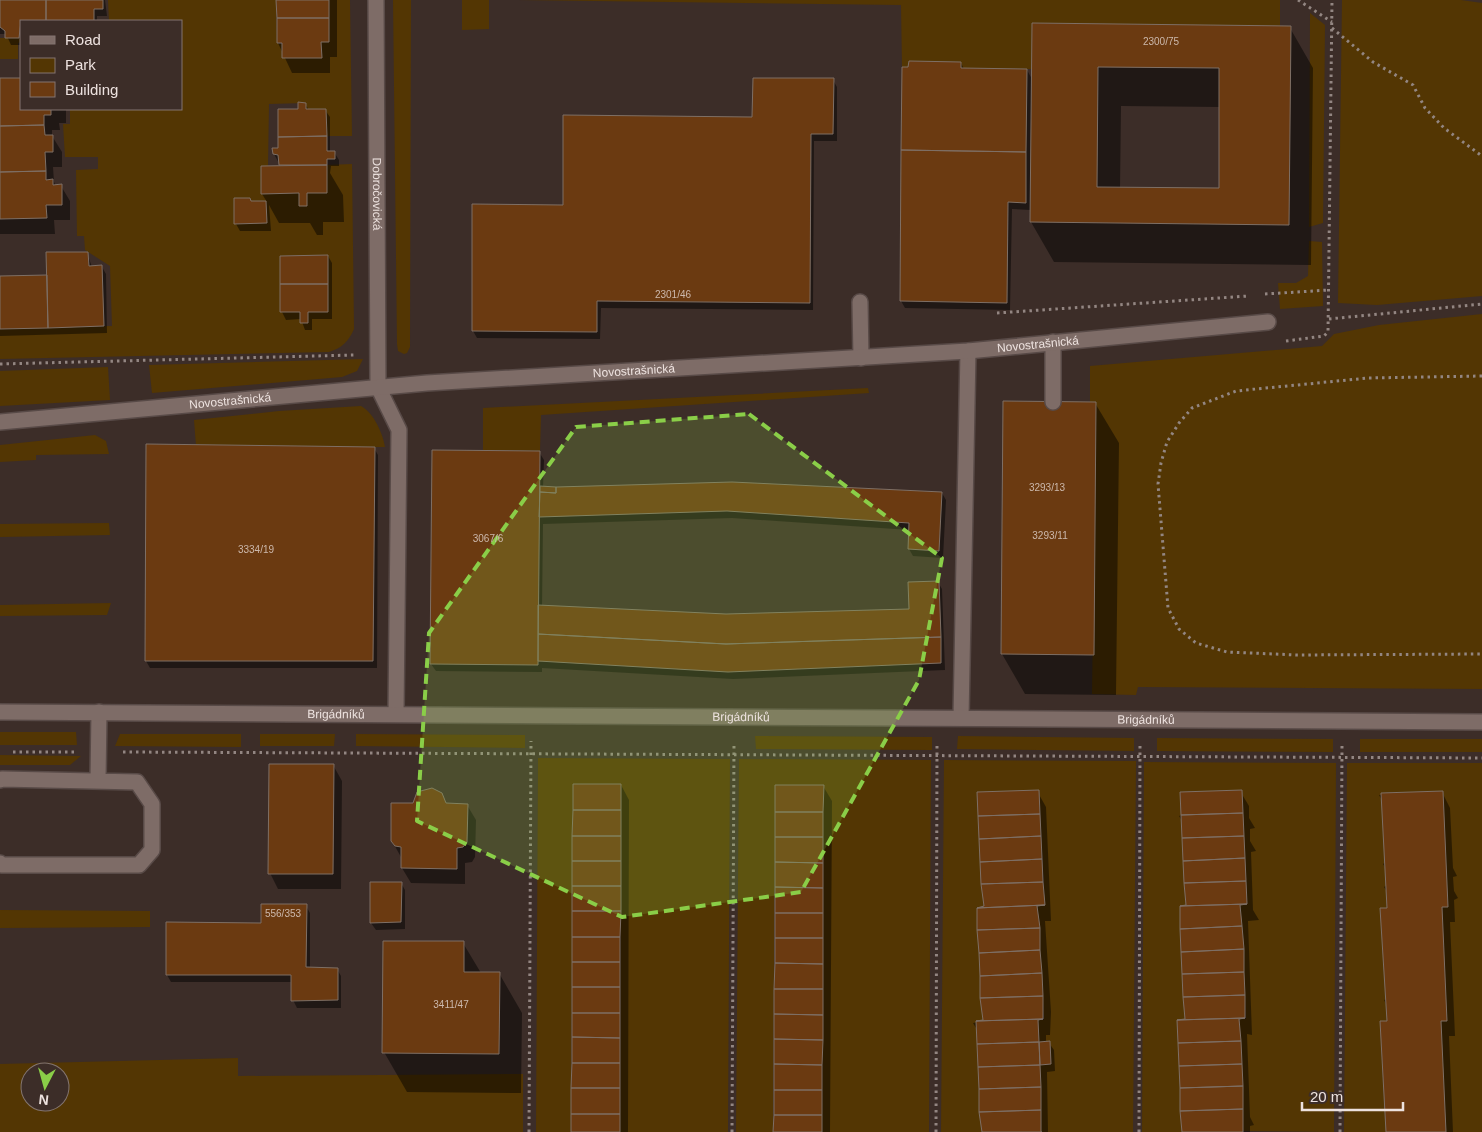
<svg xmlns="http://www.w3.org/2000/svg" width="1482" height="1132" font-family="Helvetica,sans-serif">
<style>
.green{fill:#533603;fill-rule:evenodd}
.shadow{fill:#0007;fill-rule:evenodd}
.building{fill:#6b3a11;stroke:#7e6f65;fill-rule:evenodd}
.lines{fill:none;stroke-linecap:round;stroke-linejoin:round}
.lane-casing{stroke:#584a47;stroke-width:18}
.street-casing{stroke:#584a47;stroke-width:18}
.path{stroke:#938682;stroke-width:3;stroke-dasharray:2.5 4;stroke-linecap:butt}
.lane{stroke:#7e6c67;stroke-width:15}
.street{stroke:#7e6c67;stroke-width:15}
.marked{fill:#8ace48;fill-opacity:0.2;stroke:#8ace48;stroke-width:4;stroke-dasharray:10 6;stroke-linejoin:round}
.labels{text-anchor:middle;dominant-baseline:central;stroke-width:4;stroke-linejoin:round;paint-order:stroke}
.number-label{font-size:10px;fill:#ccb8ac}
.street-label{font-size:12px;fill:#ede2df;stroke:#3c2d28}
</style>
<rect width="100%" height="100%" fill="#3c2d28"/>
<!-- green -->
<path class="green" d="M108 0H276L277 43 322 57 321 42H329V0H350L352 136H327L326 109H306V103L269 104 268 166H261V194L299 193V206L307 205V193H327V165L352 164 354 329C349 341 342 348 329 352L0 359V329L112 326 110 266 85 250 84 236H77L76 170 98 169V157H65L63 124H70V109H181V21H109ZM250 198 251 201H266L267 223 234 224V199ZM328 255V312H308V323H300V312H280V256Z
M393 0H411L410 347 407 353 404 354 398 351 397 344Z
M462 0H489V29L462 30Z
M518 0H1280V26L1032 23V69L961 68V62L909 61 908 67H902L901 5Z
M1342 0H1461L1482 3V296L1377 305 1338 303Z
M1310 13 1325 25 1323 223 1309 227Z
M0 38H21V42L18 43V59H0Z
M1309 241 1322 242 1323 306 1280 309 1278 283H1296L1308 276Z
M1482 314V689L1138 687 1136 695 1092 694 1096 403 1090 402V366L1322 346 1334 334 1379 325Z
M363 359 357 371 342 377 152 393 149 365Z
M108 367 110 400 0 406V371Z
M868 388 869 393 541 415 540 451 483 450V408Z
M361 406C374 413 383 434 385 447L196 446 194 420 279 411Z
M95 435 106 441 109 454 36 455V460L0 462V445Z
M109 523 110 535 0 537V524Z
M111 603 107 615 0 616V605Z
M0 732H76L77 745H0Z
M120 734H241V747L115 746Z
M260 734H335L334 746H260Z
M356 734 525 735V748L356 746Z
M755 736 932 737V750L756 749Z
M958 736 1134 738V751L957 749Z
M1157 738 1333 739V752L1157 751Z
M1360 739H1482V752H1360Z
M0 755 81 756 70 765H0Z
M538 758 730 759 728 1132H620L621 784H573L571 1132H536Z
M739 759 931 760 929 1132H822L823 785H775L773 1132H736Z
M944 760 1136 761 1133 1132H1041L1040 1065 1051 1064 1050 1042H1039L1038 1020H1044L1037 906 1045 905 1039 790 977 793 984 906 976 908H978L983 1020H976L982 1132H941Z
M1144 762 1336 763 1334 1132 1242 1131V1064L1239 1019H1246L1240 905 1247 903 1242 790 1180 792 1186 905 1180 906 1185 1019 1177 1020 1182 1132H1142Z
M1347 763H1482V1132H1446L1441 1021H1447L1442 907H1448L1443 791 1382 793 1387 908H1380L1387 1021 1381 1044 1386 1132H1344Z
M0 910 150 911V927L0 928Z
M238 1058V1076L523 1074V1132H0V1064ZM30 1072H60V1102H30Z"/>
<!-- shadow -->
<path class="shadow" d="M0 0H105L107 16H97V21H21V45H11L6 34H0Z
M277 0H337V57H330V73H292L278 43Z
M1033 24 1290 28 1313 68 1311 265 1054 262 1031 222V210L1012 209 1010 310 905 308 901 301 961 63 964 69 1027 70 1033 81ZM1121 106 1220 107V190L1120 189Z
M21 79V109H66V123H59L60 130H52V136L62 152V167H53L54 182 56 186H61L70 201V220H54L55 234H0V80Z
M833 80 837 87V141H814L813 310 601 308 600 339 477 338 473 331 564 206Z
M305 104 309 110H325L330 117V152H334L339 160V166H331L330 173 343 195 344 222H323V235H317L310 223H279L269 205 271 231H240L236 224 252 203 267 202 262 194 281 167 274 154 280 150 299 110Z
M87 253 92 267H102L106 274 107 333 0 336V277L48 276Z
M328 256 332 263V319H312V330H305L301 319 286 320 282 312 281 257Z
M1004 403H1095L1119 443 1116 695 1025 694 1002 654Z
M374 448 378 455 377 668H150L146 661Z
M539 452 544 460 543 487 942 493 946 500 943 558 913 556 909 549 910 530 732 518 543 524 542 606 726 615 910 610 938 582 942 589 945 670 733 679 542 668V672L436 671 431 664Z
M333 765 342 781 341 889H278L270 873Z
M621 785 629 800 628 1132H573Z
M823 786 832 801 830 1132H775Z
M1037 791 1046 807 1051 921H1045L1051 1012 1050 1035H1046V1043H1049L1054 1050 1055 1071 1047 1072 1048 1132H983L979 1033 973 1023 984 1021 985 907Z
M1240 791 1249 806V818L1255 828 1250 829V841L1256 851 1251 852 1253 910 1259 920 1248 921 1252 1035 1247 1034 1250 1117 1254 1125 1250 1126V1132H1183L1187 907 1184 824 1179 816Z
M1442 792 1450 808 1453 868 1457 876 1453 877 1454 891 1458 898 1454 900 1455 922H1450L1455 1036H1449L1453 1132H1387L1388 1023 1387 1006 1384 1000 1387 999 1384 938 1381 932 1384 931 1388 909 1387 892 1384 887 1387 885 1386 869 1383 864 1386 862 1384 804 1379 795Z
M441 794 447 804 467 805 476 820 475 857 472 862 465 863V884L411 883 402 868 401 857 392 841 413 804Z
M401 883 405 890V929L376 930 371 923Z
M306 906 310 913V968L337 969 341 976V1008H297L293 1000V982H171L167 975 262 925Z
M463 943 481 973H499L522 1013 521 1093 407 1092 384 1052Z"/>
<!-- building -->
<path class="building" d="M0 0H46V21H21L19 38H5V31L0 27Z
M46 0H103V9H94V21H46Z
M276 0H329V18H277Z
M277 18H329V42H321L322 58H282V43H277Z
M1032 23 1291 26 1289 225 1030 222ZM1098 67 1219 68V188L1097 187Z
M909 61 961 62V68L1027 69 1026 152 901 150 902 67H908Z
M0 78H21V109H51V115H44V125L0 126Z
M753 78H834L833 134H811L810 303 597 301V332L472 331V204L563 205V115L752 117Z
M298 102 306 103V109H326L327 136 278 137V109H298Z
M44 125 45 135H53V152H45L46 171 0 172V126Z
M327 136V151H335V159H327V165H279L278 155 273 154 272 148H278V137Z
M901 150 1026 152V203L1008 202 1007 303 900 301Z
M327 165V193H307V206H299V193L261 194V166Z
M46 171V180L53 179V185L62 184V205H46L47 218 0 219V172Z
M234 198H250L251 201H266L267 223 234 224Z
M46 252H88L89 266 102 265 104 326 48 328Z
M328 255V284H280V256Z
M47 275 48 328 0 329V276Z
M280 284H328V312H308V323H300V312H280Z
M1003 401 1096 402 1094 655 1001 654Z
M146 444 375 447 373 661H145Z
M432 450 540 451 538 665 430 664Z
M732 482 942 492 939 551 908 549 909 523 727 511 539 517 540 492 556 493V487Z
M540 486 556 487V493L540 492Z
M939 581 941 637 726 644 538 634V605L726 614 909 609 908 582Z
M538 634 726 644 941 637V663L728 672 538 661Z
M269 764H334L333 874H268Z
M573 784H621V810H573Z
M775 785H824L823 812H775Z
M432 788 442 793 446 803 468 804 467 842 463 847 457 848V869L401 868V847L395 846 391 841V803H413L417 792Z
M1039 790 1040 814 978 816 977 792Z
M1242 790 1243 813 1181 815 1180 792Z
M1443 791 1448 907H1442L1447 1021H1441L1446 1132H1386L1380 1021H1387L1380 908H1387L1381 793Z
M573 810H621V836H572Z
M775 812H823V837H775Z
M1243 813 1244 836 1182 838 1181 815Z
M1040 814 1041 836 979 839 978 816Z
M572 836H621V861H572Z
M1041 836 1042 859 980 862 979 839Z
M1244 836 1245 858 1183 861 1182 838Z
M775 837H823V863L775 862Z
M1245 858 1246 881 1184 883 1183 861Z
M1042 859 1043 882 981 884 980 862Z
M572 861H621V886H572Z
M775 862 823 863V888L775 887Z
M1246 881 1247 904 1180 906 1186 905 1184 883Z
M370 882H402L401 922 370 923Z
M1043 882 1045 905 977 908 984 906 981 884Z
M572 886H621V911H572Z
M775 887 823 888V913H775Z
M261 904H307L306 967 338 968V1000L291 1001V975H166V922L261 923Z
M1247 904 1240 905 1242 926 1180 929V906Z
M1045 905 1037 906 1040 928 977 930V908Z
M572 911H621L620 937H572Z
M775 913H823V938H775Z
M1242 926 1244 949 1181 952 1180 929Z
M1040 928V950L979 953 977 930Z
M572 937H620V962H572Z
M775 938H823V964L775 963Z
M383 941H464V972H500L499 1054 382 1053Z
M1244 949V972L1182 974 1181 952Z
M1040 950 1042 973 980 976 979 953Z
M572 962H620V987H572Z
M775 963 823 964V989H774Z
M1244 972 1245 995 1183 997 1182 974Z
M1042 973 1043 996 980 998V976Z
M572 987H620V1013H572Z
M774 989H823V1015L774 1014Z
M1245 995V1018L1177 1020 1185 1019 1183 997Z
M1043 996V1019L976 1021 983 1020 980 998Z
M572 1013H620V1038L572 1037Z
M774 1014 823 1015V1040L774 1039Z
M1245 1018 1239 1019 1241 1041 1178 1043 1177 1020Z
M1043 1019 1038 1020 1039 1042 977 1044 976 1021Z
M572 1037 620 1038V1063H572Z
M774 1039 823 1040 822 1065 774 1064Z
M1050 1041 1051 1064 1040 1065 1039 1042Z
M1241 1041 1242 1064 1179 1066 1178 1043Z
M1039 1042 1040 1065 978 1067 977 1044Z
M572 1063H620V1088H571Z
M774 1064 822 1065V1090H774Z
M1242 1064 1243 1086 1180 1088 1179 1066Z
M1040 1065 1041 1087 979 1089 978 1067Z
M1243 1086V1109L1180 1111V1088Z
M1041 1087V1110L979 1112V1089Z
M571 1088H620V1114H571Z
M774 1090H822V1115H774Z
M1243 1109V1132H1182L1180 1111Z
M1041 1110V1132H1042H982L979 1112Z
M571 1114H620V1132H571Z
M774 1115H822V1132H773Z"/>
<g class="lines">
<!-- lane casing -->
<g class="lane-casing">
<path id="lane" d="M860 302 861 358
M378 387 399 430 396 714
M1053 402V342
M961 718 968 351
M0 780 2 779 137 782 152 804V850L139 865H2L0 863
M98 780 99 712"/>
</g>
<!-- street casing -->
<g class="street-casing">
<g id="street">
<path id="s1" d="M376 0 378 387"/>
<path id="s2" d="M0 422 427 383 968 351 1268 322"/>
<path id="s3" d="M0 712 1482 722"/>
</g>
</g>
<!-- path -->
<path class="path" d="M1298 0 1332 22
M1332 28 1373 62 1413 85 1425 108 1444 128 1482 156
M1265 294 1329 290
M997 313 1248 296
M1329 319 1482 304
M1286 341 1324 336 1328 332 1332 0
M0 364 354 355
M1482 376 1368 378 1236 391 1192 408 1179 423 1167 442 1161 463 1158 484 1168 608 1179 629 1196 643 1227 652 1297 655 1482 654
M13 752H74
M123 752 1482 758
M529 1132 531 741
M732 1132 734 743
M936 1132 937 744
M1139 1132 1140 745
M1340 1132 1342 745"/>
<!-- lane -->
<use href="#lane" class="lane"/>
<!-- street -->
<use href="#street" class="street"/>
</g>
<!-- marked area -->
<path class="marked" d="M749 414 942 558 919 680 801 892 622 917 417 821 429 633 576 427Z"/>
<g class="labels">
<!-- number labels -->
<g class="number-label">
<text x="1161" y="41">2300/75</text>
<text x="673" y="294">2301/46</text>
<text x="1047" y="487">3293/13</text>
<text x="1050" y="535">3293/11</text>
<text x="488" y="538">3067/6</text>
<text x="256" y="549">3334/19</text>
<text x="283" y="913">556/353</text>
<text x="451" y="1004">3411/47</text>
</g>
<!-- street labels -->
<g class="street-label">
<text stroke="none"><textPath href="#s1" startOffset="194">Dobročovická</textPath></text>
<text stroke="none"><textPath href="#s2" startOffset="1041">Novostrašnická</textPath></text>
<text stroke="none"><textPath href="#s2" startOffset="636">Novostrašnická</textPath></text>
<text stroke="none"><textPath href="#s2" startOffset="231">Novostrašnická</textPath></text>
<text stroke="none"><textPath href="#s3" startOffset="336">Brigádníků</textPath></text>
<text stroke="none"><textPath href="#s3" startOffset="741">Brigádníků</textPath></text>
<text stroke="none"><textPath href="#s3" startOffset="1146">Brigádníků</textPath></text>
</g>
</g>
<!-- legend -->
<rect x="20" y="20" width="162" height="90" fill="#3c2d28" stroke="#837571"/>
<rect x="30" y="36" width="25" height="8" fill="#7e6c67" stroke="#837571"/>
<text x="65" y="45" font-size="15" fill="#ede2df">Road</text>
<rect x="30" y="58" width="25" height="15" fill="#533603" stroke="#837571"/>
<text x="65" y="70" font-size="15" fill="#ede2df">Park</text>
<rect x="30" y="82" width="25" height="15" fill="#6b3a11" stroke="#837571"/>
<text x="65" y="95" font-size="15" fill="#ede2df">Building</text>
<!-- north arrow -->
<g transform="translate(45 1087) rotate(186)"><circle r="24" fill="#3c2d28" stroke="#837571"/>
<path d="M0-4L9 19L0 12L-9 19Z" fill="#8ace48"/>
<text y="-8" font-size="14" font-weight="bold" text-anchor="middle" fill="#ede2df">N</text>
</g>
<!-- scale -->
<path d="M1302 1102v8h101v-8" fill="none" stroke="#ede2df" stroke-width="2.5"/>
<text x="1310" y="1102" font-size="15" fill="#ede2df" stroke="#3c2d28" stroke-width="4" paint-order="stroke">20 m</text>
</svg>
